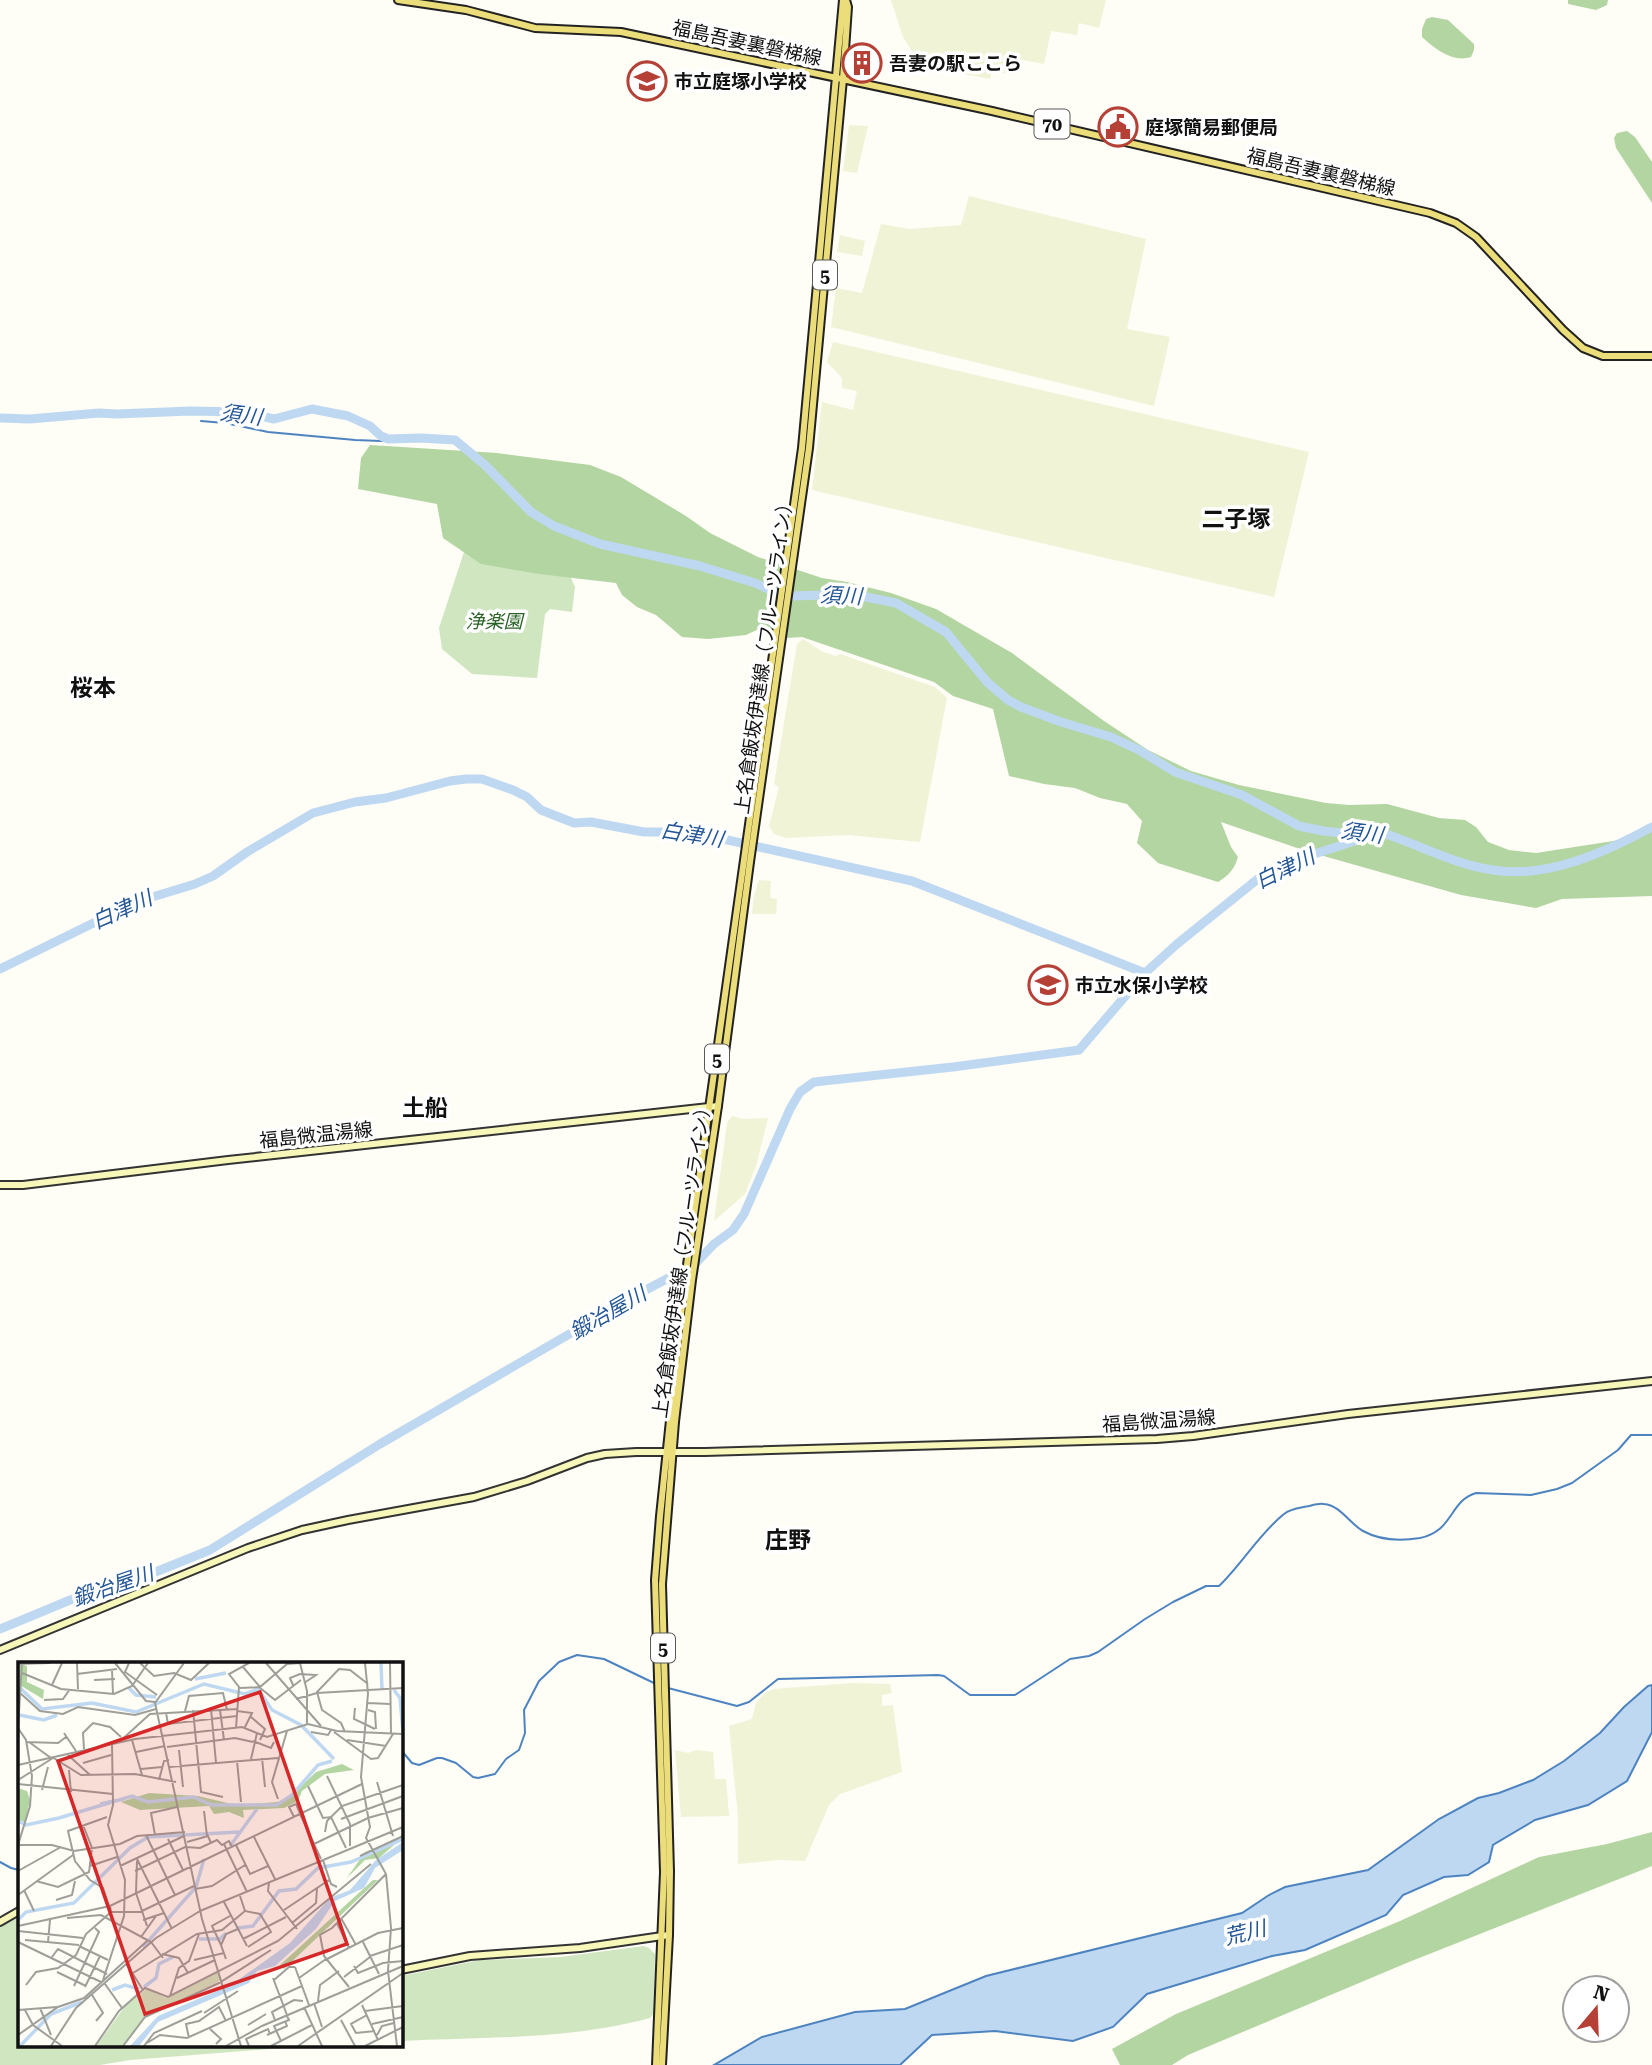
<svg xmlns="http://www.w3.org/2000/svg" width="1652" height="2065" font-family="'Roboto Serif','Noto Sans JP',serif">
<style>
.farmland{fill:#f1f3d7}
.green{fill:#d0e6c1}
.forest{fill:#b3d5a2}
.water{fill:#bfd8f1;stroke:#4d84c0;stroke-width:2}
.lines{fill:none;stroke-linecap:round;stroke-linejoin:round}
.stream{stroke:#4d84c0;stroke-width:2}
.river{stroke:#bfd8f1;stroke-width:9}
.secondary-casing{stroke:#333;stroke-width:10}
.primary-casing{stroke:#222;stroke-width:10}
.secondary{stroke:#f6f7b8;stroke-width:6}
.primary{stroke:#ebdd79;stroke-width:6}
.labels{text-anchor:middle;dominant-baseline:central;stroke-width:7;stroke-linejoin:round;paint-order:stroke}
.shield{fill:#fff;stroke:#585858;stroke-width:2}
.shield-label{font-size:18px;font-weight:bold;fill:#111}
.street-label{font-size:19px;fill:#111;stroke:#fff}
.poi-label{font-size:19px;font-weight:bold;fill:#111;stroke:#fff;text-anchor:start}
.park-label{font-size:19px;font-style:italic;fill:#2b6327;stroke:#fff}
.water-label{font-size:21px;font-style:italic;fill:#255797;stroke:#fff}
.quarter-label{font-size:23px;font-weight:bold;fill:#111;stroke:#fff}
.inset-river{fill:none;stroke:#bfd8f1;stroke-width:3.5}
.inset-road{fill:none;stroke:#9f9f9a;stroke-width:2}
.view{fill:#d62828;fill-opacity:0.15;stroke:#d62828;stroke-width:3.5}
.inset-edge{fill:none;stroke:#111;stroke-width:3.5}
</style>
<rect width="100%" height="100%" fill="#fefdf6"/>
<!-- farmland -->
<path class="farmland" d="M891 0H1106L1099 28 1079 23 1077 35 1051 31 1044 64 1018 59 1014 75 992 71 990 79 921 66 903 37Z
M849 125 868 126 857 173 843 171Z
M969 196 1146 239 1127 329 1170 337 1154 406 831 327 836 288 862 293 881 224 909 229 961 225Z
M840 235 865 241 862 256 837 252Z
M833 342 1309 452 1274 597 812 490 822 402 853 410 857 391 842 388V378L827 362Z
M803 639 823 652 836 656 840 654 935 687 947 698 920 842 848 835 787 838 774 834 769 826 779 787 774 784 797 644Z
M759 880 771 881 770 898 777 899 776 914H752L754 895Z
M732 1116 743 1119 768 1118 756 1166 745 1194 714 1221 727 1123Z
M853 1683 890 1684 892 1693 882 1695V1706L893 1705 902 1772 840 1794 829 1805 805 1861 778 1860 738 1864V1817L729 1726 752 1719 756 1703 765 1693 773 1689Z
M675 1750 688 1753 696 1750 713 1752 715 1779H726L729 1816 681 1817Z"/>
<!-- green -->
<path class="green" d="M466 546 562 558 575 587 572 612 550 609 545 614 537 678 472 674 442 649 439 628Z
M19 1914V2046H307L130 2060 100 2065H0V1925Z
M644 1946 649 1948 655 1954 654 2013 650 2018C569 2040 484 2037 401 2041V1976L480 1960 560 1957Z"/>
<!-- forest -->
<path class="forest" d="M1568 0H1608L1607 5 1596 10 1568 4Z
M1432 17 1448 20 1474 44V50L1471 57C1453 63 1435 49 1422 37V29L1426 19Z
M1627 131 1635 137 1652 162V203L1616 148 1614 138 1617 133Z
M370 445 497 453 590 465 621 477 686 516 710 533 758 557 822 578 847 582 891 593 936 609 1012 653 1104 721 1148 750 1191 771 1239 785 1326 803 1349 805 1387 804 1439 818 1465 820 1476 827 1488 842 1509 850 1536 853 1626 839 1652 826V896L1562 899 1536 908 1461 895 1306 851 1221 822 1231 847 1238 857C1234 870 1229 875 1218 882L1158 863 1137 843 1142 821 1127 804 1100 798 1075 788 1044 784 1009 776 993 709 953 696 934 682 802 637 772 639 761 628 746 635 708 639 682 637 656 615 637 607 622 595 616 583 539 574 481 564 443 538 437 504 358 489 361 458Z
M1652 1832V1866L1409 1962 1188 2055 1172 2065H1120L1112 2049 1176 2014 1400 1921 1539 1857 1607 1844Z"/>
<!-- water -->
<path class="water" d="M1652 1685V1732L1627 1781 1588 1805 1535 1820 1493 1845 1489 1862 1468 1875 1444 1877 1403 1895 1386 1915 1305 1950 1272 1956 1147 1994 1113 2027 1073 2041 995 2031 932 2035 900 2065H714L762 2037 855 2012 905 2009 986 1976 1242 1913 1269 1895 1285 1887 1368 1870 1439 1819 1478 1798 1499 1793 1533 1780 1564 1761 1600 1733 1624 1707 1648 1686Z"/>
<g class="lines">
<!-- stream -->
<path class="stream" d="M201 421 225 423 268 432 355 440 381 441 388 439
M668 1688 737 1706 749 1702 778 1679 938 1675 944 1676 970 1695H1015L1070 1659 1089 1656 1098 1652 1145 1619 1173 1602 1206 1586H1219C1242 1564 1259 1534 1284 1514 1291 1508 1300 1508 1309 1506 1313 1505 1320 1503 1324 1504 1340 1505 1350 1524 1363 1531 1381 1541 1401 1541 1420 1538 1454 1531 1449 1501 1476 1493L1531 1495 1557 1489 1572 1483 1618 1450 1631 1435H1652
M401 1750 412 1763 419 1765 437 1758H442L456 1763 473 1777 478 1778 495 1774 506 1759 519 1750 525 1733 524 1710 539 1681 559 1662 577 1655 604 1659 656 1684
M0 1862 11 1868 19 1870"/>
<!-- river -->
<path class="river" d="M0 418 30 419 99 413 117 414 190 411 243 412 274 419 312 409 348 416 370 426 381 436 388 439 421 438 455 440 485 465 531 512 554 526 600 544 700 566 755 583 768 589 794 596 851 594 896 603 946 632 987 682 1008 700 1021 707 1061 722 1111 737 1139 750 1175 772 1242 795 1299 826 1323 831 1372 836 1386 834C1422 846 1456 865 1493 870 1547 879 1606 852 1652 827
M0 969 136 902 195 884 213 876 247 852 313 813 355 802 386 798 450 781 466 779H482L513 790 527 797 541 810 574 823 591 822 644 832H692L912 881 1145 973
M0 1629 111 1583 153 1573 210 1550 380 1444 640 1293 695 1264 714 1244 733 1230 744 1214 790 1109 800 1092 814 1082 953 1067 1079 1050 1145 973 1177 944 1259 878 1302 858 1367 837"/>
<!-- secondary casing -->
<g class="secondary-casing">
<path id="secondary" d="M0 1185H23L228 1160 718 1106
M0 1650 248 1548 302 1530 348 1520 474 1497 527 1481 587 1458 605 1454 636 1452H705L1157 1439 1193 1436 1348 1414 1652 1381
M0 1922 19 1911
M401 1970 470 1956 580 1948 669 1935"/>
</g>
<!-- primary casing -->
<g class="primary-casing">
<path id="primary" d="M398 0 466 10 535 28 621 32 992 111 1430 213 1456 223 1476 237 1563 330 1583 348 1603 356H1652
M656 2065 664 1872 655 1580 660 1516 684 1286 802 448 843 0
M662 2065 669 1935 670 1871 662 1584 675 1422 692 1280 718 1106 750 862 809 448 843 79 848 7 846 0"/>
</g>
<!-- secondary -->
<use href="#secondary" class="secondary"/>
<!-- primary -->
<use href="#primary" class="primary"/>
</g>
<!-- icons -->
<defs>
<g id="building-ring" transform="scale(2.0125)"><circle r="9.5" fill="#fff" stroke="#b44036" stroke-width="1.5"/><path d="M-4-6H4V6H1V3H-1V6H-4ZM-2.5-4.3h1.7v1.8h-1.7ZM.8-4.3h1.7v1.8H.8ZM-2.5-1h1.7V.8h-1.7ZM.8-1h1.7V.8H.8Z" fill="#b44036"/></g>
<g id="school-ring" transform="scale(2.0125)"><circle r="9.5" fill="#fff" stroke="#b44036" stroke-width="1.5"/><path d="M0-5L7-2L0 1L-7-2ZM-4 1L0 2.5L4 1V4Q0 6-4 4Z" fill="#b44036"/></g>
<g id="civic-ring" transform="scale(2.0125)"><circle r="9.5" fill="#fff" stroke="#b44036" stroke-width="1.5"/><path d="M-.6-6.5H3V-4.5H.6V-3L4-1V1h2V6H-6V1h2V-1L-.6-3ZM-1.2 2.5V6h2.4V2.5Z" fill="#b44036"/></g>
</defs>
<g fill-rule="evenodd">
<use href="#building-ring" x="862" y="63"/>
<use href="#school-ring" x="647" y="81"/>
<use href="#civic-ring" x="1118" y="127"/>
<use href="#school-ring" x="1048" y="985"/>
</g>
<g class="labels">
<!-- shield labels -->
<g class="shield">
<rect x="1034.5" y="109.5" width="35" height="29" rx="5"/>
<rect x="813" y="260.5" width="24" height="29" rx="5"/>
<rect x="705" y="1044.5" width="24" height="29" rx="5"/>
<rect x="651" y="1633.5" width="24" height="29" rx="5"/>
</g>
<g class="shield-label">
<text x="1052" y="124">70</text>
<text x="825" y="275">5</text>
<text x="717" y="1059">5</text>
<text x="663" y="1648">5</text>
</g>
<!-- street labels -->
<g class="street-label">
<text transform="translate(747 43) rotate(12)">福島吾妻裏磐梯線</text>
<text transform="translate(1321 172) rotate(13)">福島吾妻裏磐梯線</text>
<text transform="translate(764 654) rotate(-82)">上名倉飯坂伊達線（フルーツライン）</text>
<text transform="translate(316 1135) rotate(-6)">福島微温湯線</text>
<text transform="translate(682 1258) rotate(-82)">上名倉飯坂伊達線（フルーツライン）</text>
<text transform="translate(1159 1421) rotate(-4)">福島微温湯線</text>
</g>
<!-- poi labels -->
<g class="poi-label">
<text x="889" y="63">吾妻の駅ここら</text>
<text x="674" y="81">市立庭塚小学校</text>
<text x="1145" y="127">庭塚簡易郵便局</text>
<text x="1075" y="985">市立水保小学校</text>
</g>
<!-- park labels -->
<g class="park-label">
<text x="494" y="621">浄楽園</text>
</g>
<!-- water labels -->
<g class="water-label">
<text transform="translate(241 415) rotate(7)">須川</text>
<text transform="translate(841 596) rotate(2)">須川</text>
<text transform="translate(1362 833) rotate(7)">須川</text>
<text transform="translate(692 835) rotate(9)">白津川</text>
<text transform="translate(1285 869) rotate(-26)">白津川</text>
<text transform="translate(122 910) rotate(-24)">白津川</text>
<text transform="translate(608 1313) rotate(-30)">鍛冶屋川</text>
<text transform="translate(113 1586) rotate(-19)">鍛冶屋川</text>
<text transform="translate(1245 1933) rotate(-14)">荒川</text>
</g>
<!-- quarter labels -->
<g class="quarter-label">
<text x="1236" y="519">二子塚</text>
<text x="93" y="688">桜本</text>
<text x="425" y="1108">土船</text>
<text x="788" y="1540">庄野</text>
</g>
</g>
<!-- overview -->
<g transform="translate(18 1662)">
<rect width="385" height="385" fill="#fefdf6"/>
<path d="M200 310 204 318 127 355 104 384H78L108 343 130 326 148 336Z" fill="#d0e6c1"/>
<path d="M0 1 9 4V20L26 28 25 37 0 22ZM324 102 336 108 307 112 284 129 280 139 266 146 225 148 226 156 211 150 196 152 191 144 122 148 103 140 131 131 180 134 218 143 260 140 274 133 298 110ZM0 126 9 129 12 138 7 160 0 158ZM384 176 361 196 347 198 329 216 347 190ZM355 218H360L266 307 262 303Z" fill="#b3d5a2"/>
<path d="M385 180V188L357 206 346 226 317 239 298 267 257 304 239 309 231 321 140 360 121 384H112L140 354 213 323 272 281 312 236 332 228 358 198Z" fill="#bfd8f1"/>
<path class="inset-river" d="M363 1 364 28M177 17 208 11M0 24 24 47 74 41 118 50 186 22 227 32 240 27 254 48 283 63 316 97M111 26 118 33 138 35M376 28 382 36 385 69M1 53 26 58 39 53M82 142 106 137M0 159 8 163 41 156 114 134 130 140 175 135 194 143H259L274 133 300 103 314 99M212 184 239 147M0 258 8 250 56 241 112 186 130 175 221 170M220 266 235 264 261 229 278 227 300 206 333 200 385 177M181 277H202L208 271M125 285 178 225 186 197M126 325 138 316 141 302 155 295M94 328 107 323 121 327M2 384 33 352 64 340"/>
<path class="inset-road" d="M4 1 0 66 8 78 14 114 12 144 0 183H34L56 189 102 182 119 174 167 170M59 1 60 27M97 1 128 39 137 40M111 1 107 10 139 33M122 1 136 14 156 11 173 18 191 1M166 1 137 41 184 257 223 384M248 1 303 64M282 1 289 29V62M347 1 350 31 343 115 352 165 348 176 368 212 373 266 370 309 379 384M372 1 373 72M0 2 32 1M225 5 242 25 269 2 282 1M94 8 95 32M4 11 43 27 96 32 114 24 130 1M59 12 99 7M76 18 97 17M34 23 44 1M275 23 272 16 282 12 298 13 286 21M222 26 241 25 257 38 283 18M1 30 22 49 45 52 60 45 117 53 138 47M278 37 299 31 385 26M26 38 45 37 52 27M350 41 372 42M337 46 336 57 357 67M193 47 198 101M175 48 183 130 205 135M202 48 206 78M350 48 357 50 358 67M167 49 171 34 205 31 209 48M219 49 234 51 227 65M148 51 150 62 219 54M233 55 247 67 242 78M218 66 221 25 211 12 231 1M293 70 310 73 313 68M316 70 353 97 360 96 375 72M327 70 323 61 304 48 299 30 321 7 332 8 350 22M46 71 58 89M114 78 124 113M329 78 368 84M235 79 253 86 256 80M8 80 40 81 48 75M11 80 33 96M100 81 132 52 220 47M149 85 217 76 235 80M66 87 65 71 75 61 92 65 103 75M161 88 165 125M118 90 147 84M50 93 72 113M34 95 63 113 117 112 158 120M244 96 247 125M233 97 239 71M219 99 223 140M65 101 93 93M0 103 117 77 224 65 249 75 290 62 319 69 385 72M151 105 260 96M123 107 144 105M51 108 53 130M309 114 332 162V184M0 118 35 96M141 118 146 99 151 98M359 120 375 174M0 122 95 132M290 124 305 156 313 155 328 186M24 128 30 105M260 137 254 120 269 69M186 149 189 174M282 152 303 197M89 155 50 169 57 199 72 218 85 226 91 244M276 155 271 145 278 142 282 152M323 157 385 134M307 170 309 159 324 144 385 123M128 173 157 233M137 173 133 151 159 145M236 175 257 217M150 177 165 208M169 180 190 174 193 181M206 182 229 230M296 182 350 156 385 146M218 183 232 212 250 204M342 194 385 174M119 197 154 267M305 198 313 222 319 225M72 204 99 195M102 204 166 174M174 204 344 122M0 209 43 185M117 209 167 185 182 186 199 178 204 183 211 179 214 185M18 219 40 225 71 210 74 186 65 163M251 221 250 229 279 267M177 227 194 224 227 203M6 228 16 249M118 231 129 264M118 231 119 199M0 233 55 193M222 234 227 249 242 252 253 270 230 285M38 238 54 233 57 219M206 240 229 284M266 248 311 218M124 249 176 224M182 249 385 165M93 250H124M83 253 133 280 145 296M49 256 83 253M323 256 338 283M125 258 146 251M274 261 298 241 299 226M319 261 331 286M0 264 92 244 174 204M0 269 65 276M123 275 138 254M225 277 268 255M7 278 61 283M0 280 83 320M30 280 32 258M345 280 361 312M203 283 194 264 212 254M61 284 90 298M144 292 161 296 170 311M352 294 385 283M34 295 40 287 89 312M208 297 203 283 208 272 220 267M309 297 360 271 385 266M176 298 206 291M108 301 125 328M336 304 340 311 365 301 385 299M277 305 291 343M39 310 68 324M115 311 179 272 204 268 227 249M326 315 352 295M159 316 197 298M255 316 269 353M281 316 308 297M85 318 106 254 107 218 90 163 95 143 94 81M256 318 271 305H277M87 322 104 346M8 323 18 310 40 306 58 293 68 272 93 250 92 243M56 324 81 270 77 266M67 325 82 294M331 325 306 294 302 273 314 266 368 212M74 333 85 351 78 359M152 334 161 306 171 299 181 272M300 339 302 323 321 309M296 341 304 365M344 343 360 378M286 345 304 384M22 346 33 373M0 348 39 345M7 348 15 363 44 384M347 349 385 344M186 351 220 329M349 353 333 362 338 371 357 369M257 358 254 350 276 338 285 339M323 358 337 384M354 362 385 355M230 363 248 352M192 367 203 377 198 382M0 373 40 345 66 336 129 279M249 373 269 364 267 359M359 373 364 364 376 361M171 376 168 362 181 359 201 345 208 359M263 379 256 364 271 358 269 354M129 381 142 373 169 376 284 324M33 384 58 346 138 276 182 249M77 384 101 349 127 326 150 335 260 279 353 202M105 384 127 355 201 321 253 288M126 384 136 371 184 349M208 384 244 364 385 304M231 384 228 377 250 367 252 372M253 384 294 363M280 384 385 311M347 384 385 365"/>
<path class="view" d="M242 30 329 282 127 352 40 99Z"/>
<rect width="385" height="385" class="inset-edge"/>
</g>
<!-- north arrow -->
<g transform="translate(1596 2009) rotate(19)"><circle r="33" fill="#ffffff" stroke="#a0a0a0" stroke-width="2"/>
<path d="M0-5L12 26L0 18L-12 26Z" fill="#b44036"/>
<text y="-10" font-size="19" font-weight="bold" text-anchor="middle" fill="#111111">N</text>
</g>
</svg>
